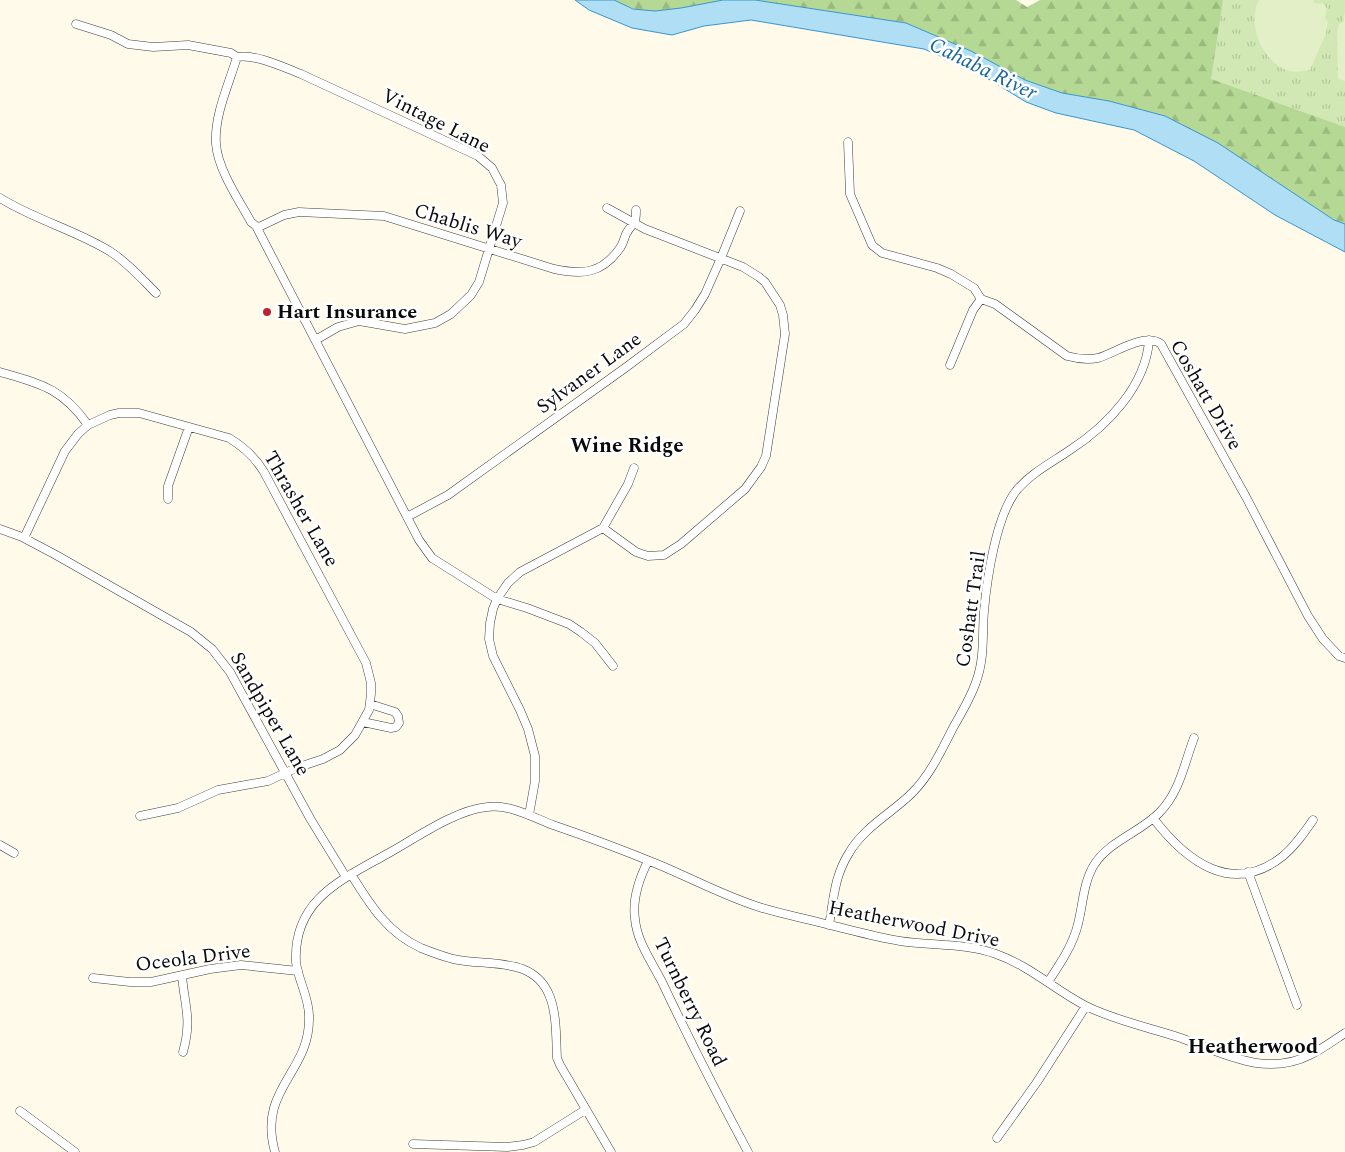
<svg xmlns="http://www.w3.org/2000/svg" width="1345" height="1152" font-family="Spectral,serif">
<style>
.forest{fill:url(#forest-firs)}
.park{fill:url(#park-tufts)}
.pitch{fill:#e3efc6}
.water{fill:#afdef5;stroke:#3796cc}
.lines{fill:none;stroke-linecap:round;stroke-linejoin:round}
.minor-casing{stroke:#3e3e3e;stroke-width:9}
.minor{stroke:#fff;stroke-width:8}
.poi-dot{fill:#ba2531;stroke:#fff;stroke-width:2}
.labels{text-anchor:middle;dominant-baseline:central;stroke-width:5;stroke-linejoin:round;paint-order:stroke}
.street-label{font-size:20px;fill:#0b0b0b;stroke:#fff}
.poi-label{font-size:20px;font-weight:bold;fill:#0b0b0b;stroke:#fff;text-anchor:start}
.water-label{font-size:21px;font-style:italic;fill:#16669b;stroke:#fff}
.neighbourhood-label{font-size:21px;font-weight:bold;fill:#0b0b0b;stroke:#fff}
</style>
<defs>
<pattern id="forest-firs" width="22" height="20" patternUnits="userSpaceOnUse" patternTransform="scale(1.25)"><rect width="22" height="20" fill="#b5d994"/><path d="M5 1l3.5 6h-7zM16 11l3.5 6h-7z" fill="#9ab97e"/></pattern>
<pattern id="park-tufts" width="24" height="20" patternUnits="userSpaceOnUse" patternTransform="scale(1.25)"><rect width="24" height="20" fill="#d1e8b4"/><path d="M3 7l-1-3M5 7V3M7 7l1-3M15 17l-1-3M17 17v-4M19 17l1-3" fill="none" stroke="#b2c699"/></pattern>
</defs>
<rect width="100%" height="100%" fill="#fffaea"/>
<!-- forest -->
<path class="forest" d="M614 0H723C697 5 658 17 632 8 626 6 620 3 614 0Z
M755 0H1016L1027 7 1040 0H1246L1345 107V224L1334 220 1165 116 1109 101 1062 93 1025 80 971 51 906 23Z"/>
<!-- park -->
<path class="park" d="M1223 0H1345V127L1211 79Z"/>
<!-- pitch -->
<path class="pitch" d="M1259 0H1313L1315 3 1324 4 1327 9 1325 18 1328 22 1326 33 1310 70C1303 71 1293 73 1286 70 1262 60 1246 24 1259 0Z
M1345 12V81L1338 79 1337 35 1339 24 1343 22Z"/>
<!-- water -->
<path class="water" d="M575 0H614L633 9 655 11 681 8 723 0H755L906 23 971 51 1025 80 1062 93 1109 101 1165 116 1218 143 1334 220 1345 224V252L1275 215 1194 161 1134 130 1056 113 1026 102 977 72 924 49 751 20 704 26 672 35 632 28 589 10Z"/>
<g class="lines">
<!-- minor casing -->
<g class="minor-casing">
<path id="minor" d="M76 24 111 35 128 44 153 47 188 45 231 53 237 57C256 54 283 67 301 74L478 156 492 168 501 185 503 203 479 282 471 295 451 314 435 323 405 329 359 321 338 327 319 338H316
M237 57C229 84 214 115 216 144 218 170 239 200 251 222L256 226 419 540 432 558 497 599 527 608 569 624 581 632 595 643 613 666
M848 142 850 194 872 245 882 253 937 268 951 274 974 288 981 299 995 304 1067 356C1078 359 1087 360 1098 358 1115 353 1145 332 1161 344L1246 497 1308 616 1323 639 1339 656 1345 658
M0 198C35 220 76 230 111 252 128 263 142 279 156 293
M256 226 259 227 284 215 299 212 384 216 554 269C582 275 602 274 620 248 623 244 624 239 626 234 633 221 636 227 636 210
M950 365 973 310 981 299
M0 372C41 384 62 388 88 425
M168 499V486L189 427
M407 517 448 495 625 368 684 324 695 310 705 294 721 258 740 211
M603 528 636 552 648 556 664 555 681 544 745 489 761 467 766 456 785 334 783 315 780 305 765 282 759 277 743 267 645 229 607 208
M0 529 22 537 56 555 191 632 212 649 230 672 311 820 346 877
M24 538 65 451 78 434 88 425 110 415 119 413H139L229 438C244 447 255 457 264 472L366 663 371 683V694L369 710 355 735 340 750 323 759 296 768 268 781 218 790 178 808 140 816
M363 722 391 728 396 727 399 723 398 716 395 712 370 704
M529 815 535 781V756L528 729 520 710 493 656 489 639 490 623 493 609 497 599 508 583 520 572 603 528 628 484 634 468
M1153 818C1186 861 1232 897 1283 856 1295 846 1304 833 1313 820
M0 845 14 853
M648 861C639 879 632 899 635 919 637 942 652 962 662 982 689 1039 718 1096 748 1152
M1248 872 1297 1005
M351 874C369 903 387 933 421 948 431 952 442 956 453 959 488 967 534 955 550 997 557 1016 556 1039 557 1058L560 1065 611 1152
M829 925C834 898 834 877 849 853 864 827 892 813 912 793 931 774 942 749 954 726 962 712 971 697 976 682 985 658 982 635 984 611 987 578 996 517 1016 491 1031 473 1051 463 1070 450 1107 426 1146 386 1149 340
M182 976C185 1008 192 1019 183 1052
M93 978 130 982H151L210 969 241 965 298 971
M1048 982C1060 964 1073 945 1078 924 1083 905 1083 883 1094 865 1109 841 1139 833 1159 813 1180 792 1184 764 1194 738
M20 1111 75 1152
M997 1138 1037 1082 1086 1006
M413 1144 507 1147 523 1145 534 1142 585 1110
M275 1152C257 1088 311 1073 309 1016 309 997 298 980 296 962 293 900 341 880 387 854 416 838 455 810 487 807 510 804 532 817 553 825 588 837 623 850 657 864 691 878 724 896 759 907 781 914 804 918 826 924 851 930 875 937 900 941 932 946 966 943 996 954 1030 966 1055 990 1086 1006 1114 1020 1147 1027 1178 1037 1221 1052 1264 1078 1310 1055 1322 1049 1333 1041 1345 1033"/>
</g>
<!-- minor -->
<use href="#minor" class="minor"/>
</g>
<!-- markers -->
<circle class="poi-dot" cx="267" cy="312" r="5"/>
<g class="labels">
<!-- street labels -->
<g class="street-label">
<text transform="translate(436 121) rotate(27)">Vintage Lane</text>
<text transform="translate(468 226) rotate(17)">Chablis Way</text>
<text transform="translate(589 373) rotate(-36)">Sylvaner Lane</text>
<text transform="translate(1206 395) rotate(60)">Coshatt Drive</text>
<text transform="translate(301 509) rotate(60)">Thrasher Lane</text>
<text transform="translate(971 609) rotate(-82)">Coshatt Trail</text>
<text transform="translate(270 714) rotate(60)">Sandpiper Lane</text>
<text transform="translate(914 924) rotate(11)">Heatherwood Drive</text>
<text transform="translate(193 958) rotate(-7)">Oceola Drive</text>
<text transform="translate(690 1002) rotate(64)">Turnberry Road</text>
</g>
<!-- poi labels -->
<g class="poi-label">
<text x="277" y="312">Hart Insurance</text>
</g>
<!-- water labels -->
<g class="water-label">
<text transform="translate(983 69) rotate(26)">Cahaba River</text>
</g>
<!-- neighbourhood labels -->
<g class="neighbourhood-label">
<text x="627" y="446">Wine Ridge</text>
<text x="1253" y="1047">Heatherwood</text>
</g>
</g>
</svg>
